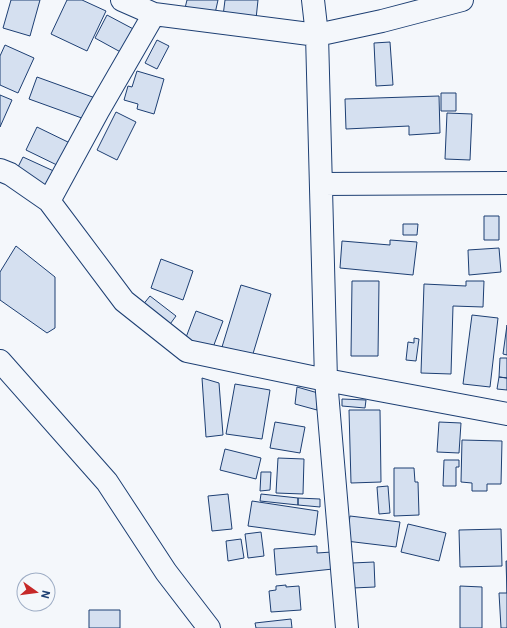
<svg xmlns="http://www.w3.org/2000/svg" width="507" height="628" font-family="Roboto,sans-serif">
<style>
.building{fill:#d5e0f0;stroke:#1d3f73}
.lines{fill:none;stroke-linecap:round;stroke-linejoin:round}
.minor-casing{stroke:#1d3f73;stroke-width:24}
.minor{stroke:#f4f7fb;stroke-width:22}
</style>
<rect width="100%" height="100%" fill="#f4f7fb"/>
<!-- building -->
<path class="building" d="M11 0H40L30 36 3 28Z
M67 0H82L106 11 87 51 51 34Z
M187 0H218L214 18 184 12Z
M225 0H258L256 19 223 16Z
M107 15 139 32 126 55 95 38Z
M157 40 169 46 157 69 145 63Z
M390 42 393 85 376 86 374 43Z
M5 45 34 58 18 93 0 85V56Z
M137 71 164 79 154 114 137 109 138 104 124 100 128 86 132 87Z
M37 77 98 99 90 121 29 99Z
M441 93H456V111H441Z
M0 95 12 100 0 127Z
M439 96 440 133 409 135V126L346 129 345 99Z
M116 112 136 122 117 160 97 150Z
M447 113 472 114 470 160 445 159Z
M37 127 72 144 61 167 26 150Z
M23 157 58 173 50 190 15 173Z
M484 216H499V240H484Z
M403 224H418L417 235H403Z
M390 240 417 242 413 275 340 268 342 241 390 245Z
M16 246 55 277V328L47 333 0 300V272Z
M499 248 501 272 469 275 468 250Z
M161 259 193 271 183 300 151 288Z
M352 281H379L378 356H351Z
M466 281H484L483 307 453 306 451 374 421 373 424 284 466 286Z
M241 285 271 294 252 357 222 347Z
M150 296 176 316 165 331 138 311Z
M196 311 223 321 212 350 185 340Z
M472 315 498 318 490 387 463 384Z
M507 325V355L503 354Z
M414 338 419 339 416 361 406 360 408 342 414 343Z
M500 358H507V378L499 377Z
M499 377 507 378V390L497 389Z
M202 378 219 383 223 435 206 437Z
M235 384 270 390 262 439 226 434Z
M297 387 318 393 317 410 295 404Z
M342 399 366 400 365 408 342 406Z
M349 410H380L381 482 351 483Z
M275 422 305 427 300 453 270 448Z
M439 422 461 423 459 453 437 452Z
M462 440 502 441 501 484H487V491H472V483L461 482Z
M225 449 261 458 256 479 220 470Z
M278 458 304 459 303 494 276 493Z
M444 460H459V467H456V486H443Z
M394 468H414L415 482H418L419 515 394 516Z
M261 472H271L270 490 260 491Z
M388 486 390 513 379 514 377 487Z
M228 494 232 529 212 531 208 496Z
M261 494 298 498V505L260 501Z
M298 498 320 499V507L298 505Z
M252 501 318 511 315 535 248 526Z
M350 516 400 522 396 547 346 541Z
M408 524 446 533 439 561 401 552Z
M501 529 502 566 460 567 459 530Z
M261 532 264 556 248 558 245 534Z
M241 539 244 558 228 561 226 541Z
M317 546V553L332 552 333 569 276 575 274 549Z
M506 561H507V593Z
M374 562 375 587 353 588 352 563Z
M286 585V587L299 586 301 610 271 612 269 591 276 590V586Z
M460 586 482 587V628H460Z
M499 593H507V628H501Z
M89 610H120V628H89Z
M291 619 292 628H256L255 623Z"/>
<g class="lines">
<!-- minor casing -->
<g class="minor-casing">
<path id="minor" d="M122 0 154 14 317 35 382 21 462 0
M313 0 317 35 326 380 347 628
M0 170 10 174 49 201 124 301 187 351 326 380 507 414
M321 184 507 183
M49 201 98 111 154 14
M0 361 107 482 166 572 209 628"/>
</g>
<!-- minor -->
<use href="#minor" class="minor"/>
</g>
<!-- north arrow -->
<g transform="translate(36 592) rotate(104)"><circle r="19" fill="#f4f7fb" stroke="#9eadc5"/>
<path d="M0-3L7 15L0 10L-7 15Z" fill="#c62828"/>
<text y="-6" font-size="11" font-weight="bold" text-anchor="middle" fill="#1d3f73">N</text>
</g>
</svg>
